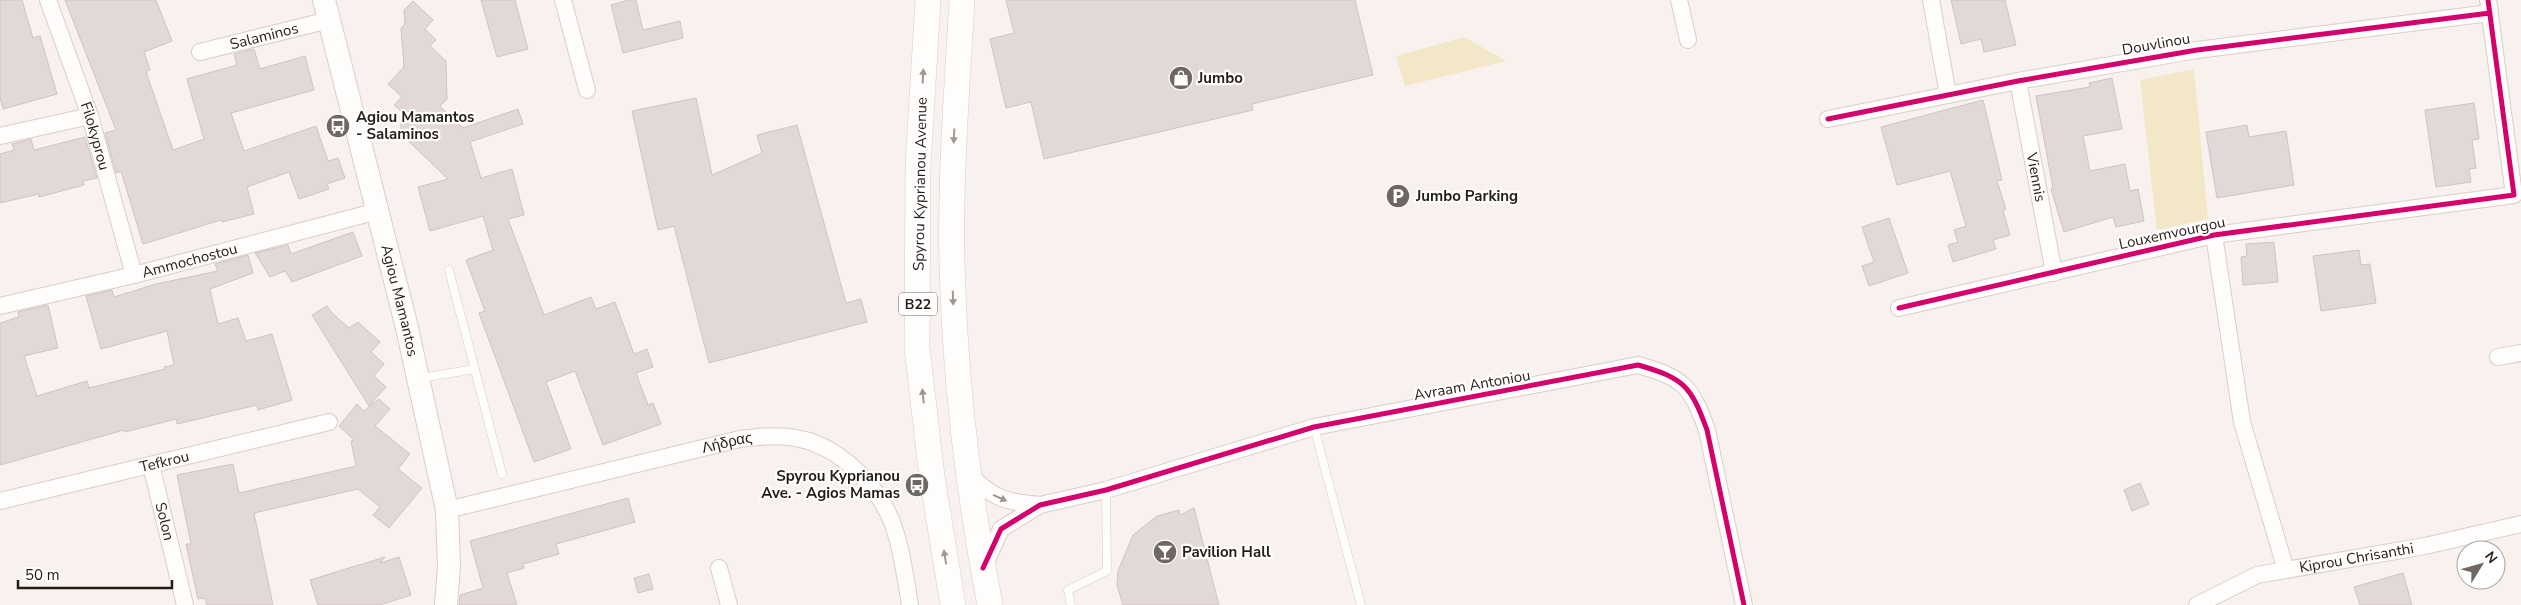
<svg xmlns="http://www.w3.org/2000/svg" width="2521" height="605" font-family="'Nunito Sans',sans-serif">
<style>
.green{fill:#f2e8c8}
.building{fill:#e3d8d8;stroke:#cec4c3}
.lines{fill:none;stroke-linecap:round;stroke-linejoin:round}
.lane-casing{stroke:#d8cecb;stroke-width:9}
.street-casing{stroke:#d8cecb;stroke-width:18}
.secondary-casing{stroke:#d8cecb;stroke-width:24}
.primary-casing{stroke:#d8cecb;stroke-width:26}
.lane{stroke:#fefdfc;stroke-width:8}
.street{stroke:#fefdfc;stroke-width:16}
.secondary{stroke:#fefdfc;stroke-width:22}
.primary{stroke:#fefdfc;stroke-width:25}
.cycleway-casing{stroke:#fff;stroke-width:8}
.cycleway{stroke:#d6006c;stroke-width:5}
.oneway{fill:#9d9895}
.labels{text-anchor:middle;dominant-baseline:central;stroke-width:4.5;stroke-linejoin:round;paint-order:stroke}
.shield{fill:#fff;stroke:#68605d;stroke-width:1}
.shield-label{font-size:14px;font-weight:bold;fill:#271c17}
.street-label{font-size:15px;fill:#271c17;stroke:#fff}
.poi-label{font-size:15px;font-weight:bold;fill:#271c17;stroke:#fff;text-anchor:start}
</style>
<rect width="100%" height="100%" fill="#f8f1ee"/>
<!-- green -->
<path class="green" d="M1464 37 1506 61 1405 86 1396 56Z
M2194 69 2208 219 2157 230 2140 80Z"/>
<!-- building -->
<path class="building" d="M0 0H22L33 38 40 36 57 94 3 109 0 98Z
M65 0H156L172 41 144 52 150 70 147 71V75L173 150 204 139 187 79 237 65 234 54 254 49 260 69 305 56 314 90 231 113 244 151 316 126 328 161 338 158 345 178 327 184 329 189 299 199 289 172 247 187 254 214 222 222 221 220 143 244 121 171 116 173 105 133 116 130Z
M481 0H515L528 49 497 57Z
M629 0H636L643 30 680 21 683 38 623 53 611 5Z
M1006 0H1355L1373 75 1252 104 1253 110 1044 159 1031 102 1006 108 990 39 1014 33Z
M1951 0H2005L2016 45 1984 52 1981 39 1961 44Z
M413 1 433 20 425 29 436 40 430 46 446 61 447 99 440 106 463 128 518 109 523 124 470 142 481 178 512 169 524 215 508 219 544 315 591 297 596 309 615 302 634 354 647 349 653 367 636 373 648 405 653 403 661 424 603 445 575 371 546 382 571 449 534 462 479 313 485 311 466 260 493 250 483 216 430 231 418 187 448 179 401 134V111L394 105 402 97 388 84 404 67 401 28 405 24 404 10Z
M2112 78 2122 129 2083 136 2090 171 2125 164 2130 191 2138 189 2144 221 2116 227 2113 217 2064 232 2051 189 2053 188 2036 96 2090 87 2089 83Z
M696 98 712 175 762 153 757 135 797 125 846 303 861 299 867 322 709 363 674 226 658 230 632 111Z
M1983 100 2002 180 1997 181 2006 209 2003 210 2010 235 1993 240 1996 249 1953 262 1948 245 1958 242 1954 230 1966 226 1950 171 1897 185 1881 127Z
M2474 103 2479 139 2472 140 2476 168 2469 169 2471 182 2436 187 2425 110Z
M2247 125 2249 137 2286 131 2294 185 2217 198 2206 132Z
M85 137 97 178 83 181 84 185 39 197V194L0 203V154L14 150 12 144 31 139 34 150Z
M1889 218 1908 273 1869 286 1862 266 1874 262 1862 227Z
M353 232 362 256 292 282 285 271 270 277 255 253 288 245 291 254Z
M2274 242 2278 282 2243 285 2241 257 2247 256 2246 244Z
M2359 250 2361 265 2370 264 2376 303 2321 311 2313 256Z
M248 255 253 273 210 289 218 324 238 318 246 341 272 334 292 400 258 410 257 405 177 424 176 419 125 432 124 430 0 465V323L19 317 18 312 48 305 58 348 24 356 37 396 87 381 89 388 165 369 164 367 174 365 167 331 101 349 86 296 112 290 114 297 156 284 218 271 215 264Z
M327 306 332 313 349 328 358 322 380 342 371 352 384 364 374 376 386 387 369 406 312 315Z
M379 399 390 409 375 426 410 454 398 469 422 488 389 528 373 515 380 507 358 489 254 513 273 605H207L205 598 198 599 186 544H191L177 475 233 464 239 493 356 466 351 441 354 440 339 426 357 404 364 411Z
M2140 483 2149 504 2132 511 2124 490Z
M628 498 635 522 556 544 559 554 523 564 524 568 507 573 517 605H459L460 595 483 588 470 541Z
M1194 508 1219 605H1123L1117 585 1118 571 1133 535 1157 516 1179 510 1180 515Z
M385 557 380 563 399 557 411 595 380 605H318L310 580Z
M2403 573 2412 605H2360L2354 587Z
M649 574 653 589 638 593 634 578Z"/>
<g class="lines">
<!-- lane casing -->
<g class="lane-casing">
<path id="lane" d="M449 270 502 474
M421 378 475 369
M1314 427 1361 605
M1071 605 1068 590 1107 571 1106 490"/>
</g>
<!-- street casing -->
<g class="street-casing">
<g id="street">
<path id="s1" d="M48 0 90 116 134 275"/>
<path d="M563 0 587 90"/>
<path d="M1679 0 1688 40"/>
<path d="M1931 0 1948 95"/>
<path id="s2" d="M200 52 329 20"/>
<path id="s3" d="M2018 81 2054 273"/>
<path d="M1828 119 2018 81 2197 50 2490 13"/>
<path d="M0 136 90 116"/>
<path d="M2214 235 2242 422 2286 570"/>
<path id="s4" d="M0 306 134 275 378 211"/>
<path d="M1899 308 2214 235 2514 195 2488 0"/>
<path d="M2498 357 2521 353"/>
<path id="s5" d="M151 465 185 605"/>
<path d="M969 474C993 499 1006 502 1040 505"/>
<path id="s6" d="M0 501 329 422"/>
<path id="s7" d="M447 510 740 439C756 437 772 435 789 437 838 442 883 488 896 534 903 557 906 582 910 605"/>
<path d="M984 566 1001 529 1040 505 1106 490 1314 427 1638 365C1684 378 1691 386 1707 430L1744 605"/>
<path d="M719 568 729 605"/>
<path id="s8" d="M2197 605 2257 575 2425 546 2521 524"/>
</g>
</g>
<!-- secondary casing -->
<g class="secondary-casing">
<g id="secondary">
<path id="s9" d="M324 0 407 328 447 510 449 566 446 605"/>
</g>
</g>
<!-- primary casing -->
<g class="primary-casing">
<path id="primary" d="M928 0 918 165 917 348 932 477 953 605
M962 0C957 88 950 176 952 264 955 379 968 492 990 605"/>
</g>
<!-- lane -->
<use href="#lane" class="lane"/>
<!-- street -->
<use href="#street" class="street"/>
<!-- secondary -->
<use href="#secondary" class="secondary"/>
<!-- primary -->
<use href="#primary" class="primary"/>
<!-- cycleway casing -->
<g class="cycleway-casing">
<path id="cycleway" d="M1828 119 2018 81 2197 50 2490 13
M1899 308 2214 235 2514 195 2488 0
M983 568 1001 529 1040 505 1106 490 1314 427 1638 365C1684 378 1691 386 1707 430L1744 605"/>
</g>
<!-- cycleway -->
<use href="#cycleway" class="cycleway"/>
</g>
<!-- one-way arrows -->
<defs><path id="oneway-solid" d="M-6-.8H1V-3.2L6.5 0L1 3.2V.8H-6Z" transform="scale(1.25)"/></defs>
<g class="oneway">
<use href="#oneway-solid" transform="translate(923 76) rotate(-87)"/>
<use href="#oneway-solid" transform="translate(954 136) rotate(93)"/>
<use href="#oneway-solid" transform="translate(953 298) rotate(88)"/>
<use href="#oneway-solid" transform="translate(923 396) rotate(-96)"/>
<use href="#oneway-solid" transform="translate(1000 498) rotate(24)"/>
<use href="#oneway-solid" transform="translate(945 557) rotate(-99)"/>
</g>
<!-- icons -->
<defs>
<g id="shop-disc" transform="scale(1.25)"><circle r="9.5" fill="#706762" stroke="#fff"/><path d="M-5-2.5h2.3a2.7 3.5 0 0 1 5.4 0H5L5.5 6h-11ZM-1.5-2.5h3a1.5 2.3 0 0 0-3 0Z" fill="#fff"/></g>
<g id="bus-disc" transform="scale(1.25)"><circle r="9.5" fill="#706762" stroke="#fff"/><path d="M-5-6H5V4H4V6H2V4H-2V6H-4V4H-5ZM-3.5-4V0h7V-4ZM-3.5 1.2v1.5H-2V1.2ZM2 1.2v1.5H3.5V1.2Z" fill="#fff"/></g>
<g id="parking-disc" transform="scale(1.25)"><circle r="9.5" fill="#706762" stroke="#fff"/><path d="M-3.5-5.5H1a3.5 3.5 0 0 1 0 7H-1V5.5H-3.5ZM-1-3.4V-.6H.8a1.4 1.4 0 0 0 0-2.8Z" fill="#fff"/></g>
<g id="bar-disc" transform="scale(1.25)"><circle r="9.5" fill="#706762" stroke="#fff"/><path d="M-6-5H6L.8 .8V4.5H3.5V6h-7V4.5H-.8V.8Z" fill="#fff"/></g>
</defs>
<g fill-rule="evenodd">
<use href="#shop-disc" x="1181" y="78"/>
<use href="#bus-disc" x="338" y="126"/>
<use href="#parking-disc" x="1398" y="196"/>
<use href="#bus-disc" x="917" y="485"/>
<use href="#bar-disc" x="1165" y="552"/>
</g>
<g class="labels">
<!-- shield labels -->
<rect class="shield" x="899" y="292.5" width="38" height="23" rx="4"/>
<g class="shield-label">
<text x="918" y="304">B22</text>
</g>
<!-- street labels -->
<g class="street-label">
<text stroke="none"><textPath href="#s2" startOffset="66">Salaminos</textPath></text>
<text transform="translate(2156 44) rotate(-10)">Douvlinou</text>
<text stroke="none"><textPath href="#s1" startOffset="144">Filokyprou</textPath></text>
<text stroke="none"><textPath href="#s3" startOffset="98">Viennis</textPath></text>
<text transform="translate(920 184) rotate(-89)">Spyrou Kyprianou Avenue</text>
<text transform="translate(2172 233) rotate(-12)">Louxemvourgou</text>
<text stroke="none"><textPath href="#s4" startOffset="195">Ammochostou</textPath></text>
<text stroke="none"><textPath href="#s9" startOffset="310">Agiou Mamantos</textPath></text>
<text transform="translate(1472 385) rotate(-10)">Avraam Antoniou</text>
<text stroke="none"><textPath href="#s7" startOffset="288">Λήδρας</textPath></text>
<text stroke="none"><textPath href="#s6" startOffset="169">Tefkrou</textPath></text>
<text stroke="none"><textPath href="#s5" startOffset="58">Solon</textPath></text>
<text stroke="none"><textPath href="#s8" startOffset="168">Kiprou Chrisanthi</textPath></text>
</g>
<!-- poi labels -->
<g class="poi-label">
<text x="1198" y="78">Jumbo</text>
<text x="356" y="117">Agiou Mamantos<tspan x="356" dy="17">- Salaminos</tspan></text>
<text x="1416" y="196">Jumbo Parking</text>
<text x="900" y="476" text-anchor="end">Spyrou Kyprianou<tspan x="900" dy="17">Ave. - Agios Mamas</tspan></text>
<text x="1182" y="552">Pavilion Hall</text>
</g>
</g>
<!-- north arrow -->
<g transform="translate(2481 565) rotate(53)"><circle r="24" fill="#ffffff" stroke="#a9a4a2"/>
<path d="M0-4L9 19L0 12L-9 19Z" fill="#706762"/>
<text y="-8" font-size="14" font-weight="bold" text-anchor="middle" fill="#271c17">N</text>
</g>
<!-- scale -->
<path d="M18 580v8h154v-8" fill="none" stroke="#271c17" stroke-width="2.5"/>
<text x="25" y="580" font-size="15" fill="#271c17" stroke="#ffffff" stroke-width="4" paint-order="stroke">50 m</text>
</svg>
